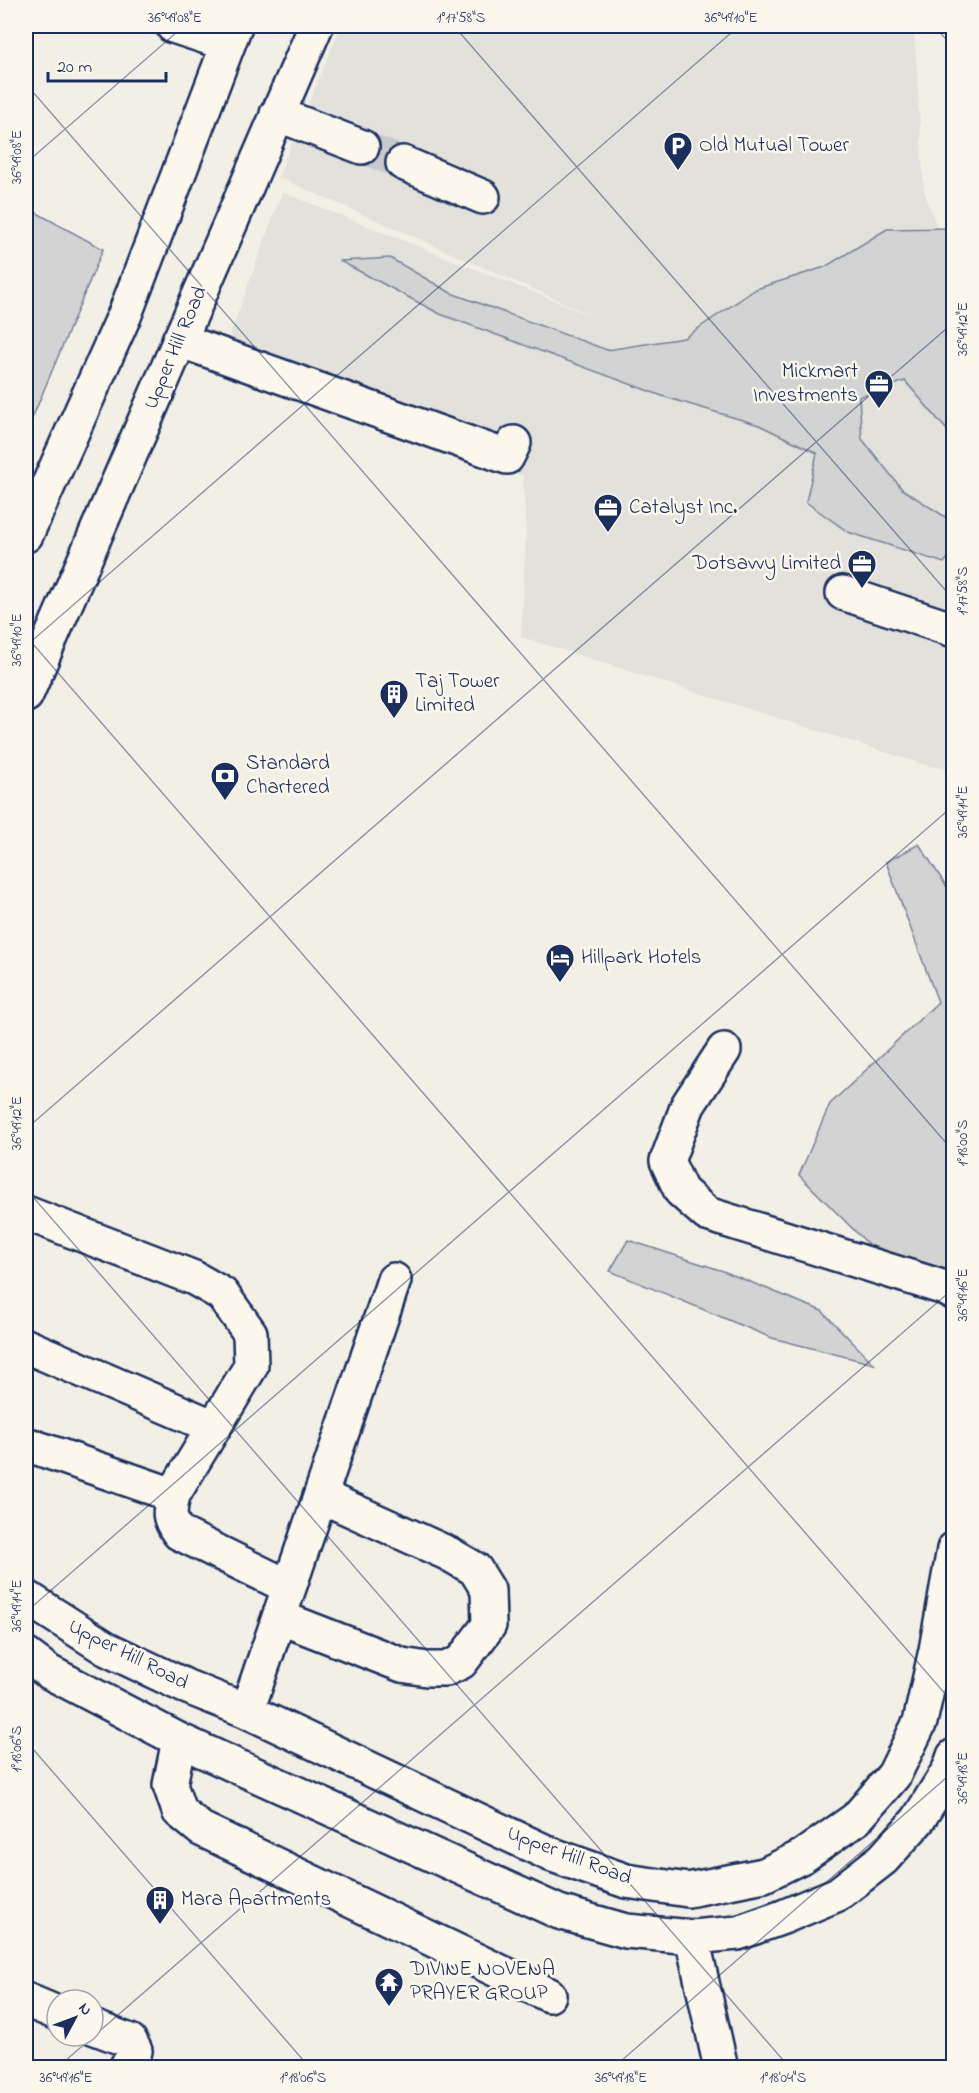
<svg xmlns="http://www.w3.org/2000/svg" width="979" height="2093" font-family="'Indie Flower',sans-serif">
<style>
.built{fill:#e2e1dc}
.green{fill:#d2d3d2;stroke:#768198;stroke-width:1.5}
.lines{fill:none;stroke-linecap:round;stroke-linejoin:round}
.minor-tunnel{stroke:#c7c9cb;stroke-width:33;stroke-dasharray:33 16;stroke-linecap:butt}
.minor-casing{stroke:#1b2f5e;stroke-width:38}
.minor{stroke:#fbf7ec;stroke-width:33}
.ticks{fill:none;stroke:#1b2f5e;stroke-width:1.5;stroke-opacity:0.45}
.labels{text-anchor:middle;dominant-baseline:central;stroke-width:5;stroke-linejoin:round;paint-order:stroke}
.poi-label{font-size:21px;fill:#1b2f5e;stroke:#fbf7ec;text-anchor:start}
.street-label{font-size:21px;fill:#1b2f5e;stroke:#fbf7ec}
.neatline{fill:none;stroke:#1b2f5e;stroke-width:2}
.ticks-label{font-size:15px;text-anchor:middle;fill:#1b2f5e}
</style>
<rect width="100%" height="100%" fill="#f2efe6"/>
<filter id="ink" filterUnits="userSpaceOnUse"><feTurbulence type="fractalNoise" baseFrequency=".0167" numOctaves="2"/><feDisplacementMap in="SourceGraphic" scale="12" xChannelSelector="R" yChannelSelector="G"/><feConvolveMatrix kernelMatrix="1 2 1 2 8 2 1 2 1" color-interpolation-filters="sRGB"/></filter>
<g filter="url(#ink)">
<!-- built -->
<path class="built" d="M341 26H914L924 191 954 275 953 770 929 766 521 637 526 532 523 476 223 354 282 192 603 320 278 177Z"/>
<!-- green -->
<path class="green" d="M26 207 103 249 26 433Z
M953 228V432L947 430 905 381 859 397 862 439 902 489 953 522V552L944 563 848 532 806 502 817 453 759 425 665 397 440 314 340 261 390 258 451 293 607 350 684 338 756 289 825 267 887 229Z
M919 844 954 898 953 1259 933 1290 870 1246 799 1175 830 1104 938 1002 886 862Z
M628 1240 723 1271 822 1311 874 1364 772 1338 610 1271Z"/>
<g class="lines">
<!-- minor-tunnel -->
<path class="minor-tunnel" d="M362 147 403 163"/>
<!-- minor casing -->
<g class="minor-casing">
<path id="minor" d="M173 26 228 44
M277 114 362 147
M403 163 483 197
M179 340 507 457 514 443
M26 535 125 314 235 26
M843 593 954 630
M26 695 316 26
M724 1050 688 1105 667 1161 681 1191 707 1214 945 1288 954 1293
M26 1213 194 1278 222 1294 250 1333 251 1366 173 1495C169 1513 168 1518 179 1533L289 1587
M26 1346 214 1427
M26 1444 173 1495
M26 1597 107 1649 185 1686 247 1711 550 1854 626 1881 688 1890 764 1875 803 1856 856 1819 894 1775 920 1722 936 1650 954 1549
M279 1617 402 1665 427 1669H446L461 1662 489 1625 488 1590 475 1569 449 1554 321 1496
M26 1655 49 1672 179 1740 559 1912 626 1931 692 1937 738 1933 783 1917 838 1894 883 1859 918 1820 949 1770 954 1756
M247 1711 394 1280
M179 1740 170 1785 179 1811 201 1829 549 1995
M692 1937 721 2068
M26 2000 57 2013
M93 2027 130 2041 135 2051 126 2068"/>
</g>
<!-- minor -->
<use href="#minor" class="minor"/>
</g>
</g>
<!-- ticks -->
<path class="ticks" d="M454 26 954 600M934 26 954 48M26 84 954 1152M26 163 184 26M26 636 954 1704M26 646 739 26M26 1129 954 322M26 1189 790 2068M26 1612 954 805M26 1741 310 2068M57 2068 954 1288M613 2068 954 1771"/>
<!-- icons -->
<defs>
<g id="parking-pin" transform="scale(1.5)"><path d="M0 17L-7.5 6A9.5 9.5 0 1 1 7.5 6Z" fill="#1b2f5e" stroke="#fbf7ec"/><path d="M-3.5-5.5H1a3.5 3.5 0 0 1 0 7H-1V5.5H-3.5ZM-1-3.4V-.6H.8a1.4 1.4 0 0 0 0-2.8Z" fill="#fff"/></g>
<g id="office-pin" transform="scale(1.5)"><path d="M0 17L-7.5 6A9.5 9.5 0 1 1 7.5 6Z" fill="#1b2f5e" stroke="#fbf7ec"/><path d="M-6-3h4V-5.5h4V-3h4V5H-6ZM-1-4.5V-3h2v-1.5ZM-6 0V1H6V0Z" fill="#fff"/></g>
<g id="building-pin" transform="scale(1.5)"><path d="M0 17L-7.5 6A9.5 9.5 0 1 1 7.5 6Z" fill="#1b2f5e" stroke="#fbf7ec"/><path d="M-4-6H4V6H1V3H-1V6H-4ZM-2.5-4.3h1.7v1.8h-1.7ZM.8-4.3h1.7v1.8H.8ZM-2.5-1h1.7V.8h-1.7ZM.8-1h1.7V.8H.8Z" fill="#fff"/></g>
<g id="bank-pin" transform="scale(1.5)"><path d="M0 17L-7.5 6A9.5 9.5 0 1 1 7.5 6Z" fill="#1b2f5e" stroke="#fbf7ec"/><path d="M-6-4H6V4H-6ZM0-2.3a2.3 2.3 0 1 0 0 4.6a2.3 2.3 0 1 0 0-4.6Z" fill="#fff"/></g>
<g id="hotel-pin" transform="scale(1.5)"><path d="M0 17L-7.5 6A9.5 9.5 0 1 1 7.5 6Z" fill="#1b2f5e" stroke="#fbf7ec"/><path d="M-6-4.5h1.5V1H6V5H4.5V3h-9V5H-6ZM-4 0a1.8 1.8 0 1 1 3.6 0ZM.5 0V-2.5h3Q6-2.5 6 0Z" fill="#fff"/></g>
<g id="temple-pin" transform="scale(1.5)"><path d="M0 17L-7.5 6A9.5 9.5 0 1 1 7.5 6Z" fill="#1b2f5e" stroke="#fbf7ec"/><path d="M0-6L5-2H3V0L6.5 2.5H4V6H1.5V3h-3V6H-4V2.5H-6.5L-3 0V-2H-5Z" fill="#fff"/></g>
</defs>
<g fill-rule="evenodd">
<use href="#parking-pin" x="678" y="146"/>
<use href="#office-pin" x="879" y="384"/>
<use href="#office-pin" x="608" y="508"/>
<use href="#office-pin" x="862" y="564"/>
<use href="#building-pin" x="394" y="694"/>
<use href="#bank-pin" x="225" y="776"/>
<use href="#hotel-pin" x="560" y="958"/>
<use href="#building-pin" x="160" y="1900"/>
<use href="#temple-pin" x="389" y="1982"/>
</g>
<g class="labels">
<!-- poi labels -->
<g class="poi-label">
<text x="699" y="146">Old Mutual Tower</text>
<text x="858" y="372" text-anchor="end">Mickmart<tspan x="858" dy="24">Investments</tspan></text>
<text x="629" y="508">Catalyst Inc.</text>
<text x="841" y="564" text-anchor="end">Dotsavvy Limited</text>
<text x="415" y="682">Taj Tower<tspan x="415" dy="24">Limited</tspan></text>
<text x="246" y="764">Standard<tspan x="246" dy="24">Chartered</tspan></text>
<text x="581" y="958">Hillpark Hotels</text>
<text x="181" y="1900">Mara Apartments</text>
<text x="410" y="1970">DIVINE NOVENA<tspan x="410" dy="24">PRAYER GROUP</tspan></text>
</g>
<!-- street labels -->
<g class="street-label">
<text transform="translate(176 348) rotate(-67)">Upper Hill Road</text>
<text transform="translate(128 1655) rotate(27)">Upper Hill Road</text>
<text transform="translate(569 1856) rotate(21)">Upper Hill Road</text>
</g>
</g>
<!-- margin -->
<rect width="979" height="2093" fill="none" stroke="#fbf7ec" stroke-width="66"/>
<!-- north arrow -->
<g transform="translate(75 2018) rotate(49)"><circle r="28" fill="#fbf7ec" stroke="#a1a7b3" stroke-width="1.5"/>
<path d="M0-4.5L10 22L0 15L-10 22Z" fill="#1b2f5e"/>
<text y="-9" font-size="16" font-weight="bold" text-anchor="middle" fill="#1b2f5e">N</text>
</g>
<!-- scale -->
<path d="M48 72v9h118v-9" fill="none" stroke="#1b2f5e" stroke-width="3"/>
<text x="57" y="72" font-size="18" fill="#1b2f5e" stroke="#fbf7ec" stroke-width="4.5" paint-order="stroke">20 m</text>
<rect x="33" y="33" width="913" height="2027" class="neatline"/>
<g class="ticks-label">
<text x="175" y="22">36°49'08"E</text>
<text x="461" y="22">1°17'58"S</text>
<text x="731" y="22">36°49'10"E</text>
<text transform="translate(16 157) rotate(-90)" y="5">36°49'08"E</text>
<text transform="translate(962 329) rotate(-90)" y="5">36°49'12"E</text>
<text transform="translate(962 591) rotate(-90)" y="5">1°17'58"S</text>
<text transform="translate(16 640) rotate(-90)" y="5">36°49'10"E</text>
<text transform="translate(962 812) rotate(-90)" y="5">36°49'14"E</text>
<text transform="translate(16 1123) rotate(-90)" y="5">36°49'12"E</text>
<text transform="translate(962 1143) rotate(-90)" y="5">1°18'00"S</text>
<text transform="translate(962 1295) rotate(-90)" y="5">36°49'16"E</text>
<text transform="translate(16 1606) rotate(-90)" y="5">36°49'14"E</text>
<text transform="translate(16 1749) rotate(-90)" y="5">1°18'06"S</text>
<text transform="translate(962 1778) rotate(-90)" y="5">36°49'18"E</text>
<text x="66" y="2082">36°49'16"E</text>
<text x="303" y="2082">1°18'06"S</text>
<text x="621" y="2082">36°49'18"E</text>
<text x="783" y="2082">1°18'04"S</text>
</g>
</svg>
